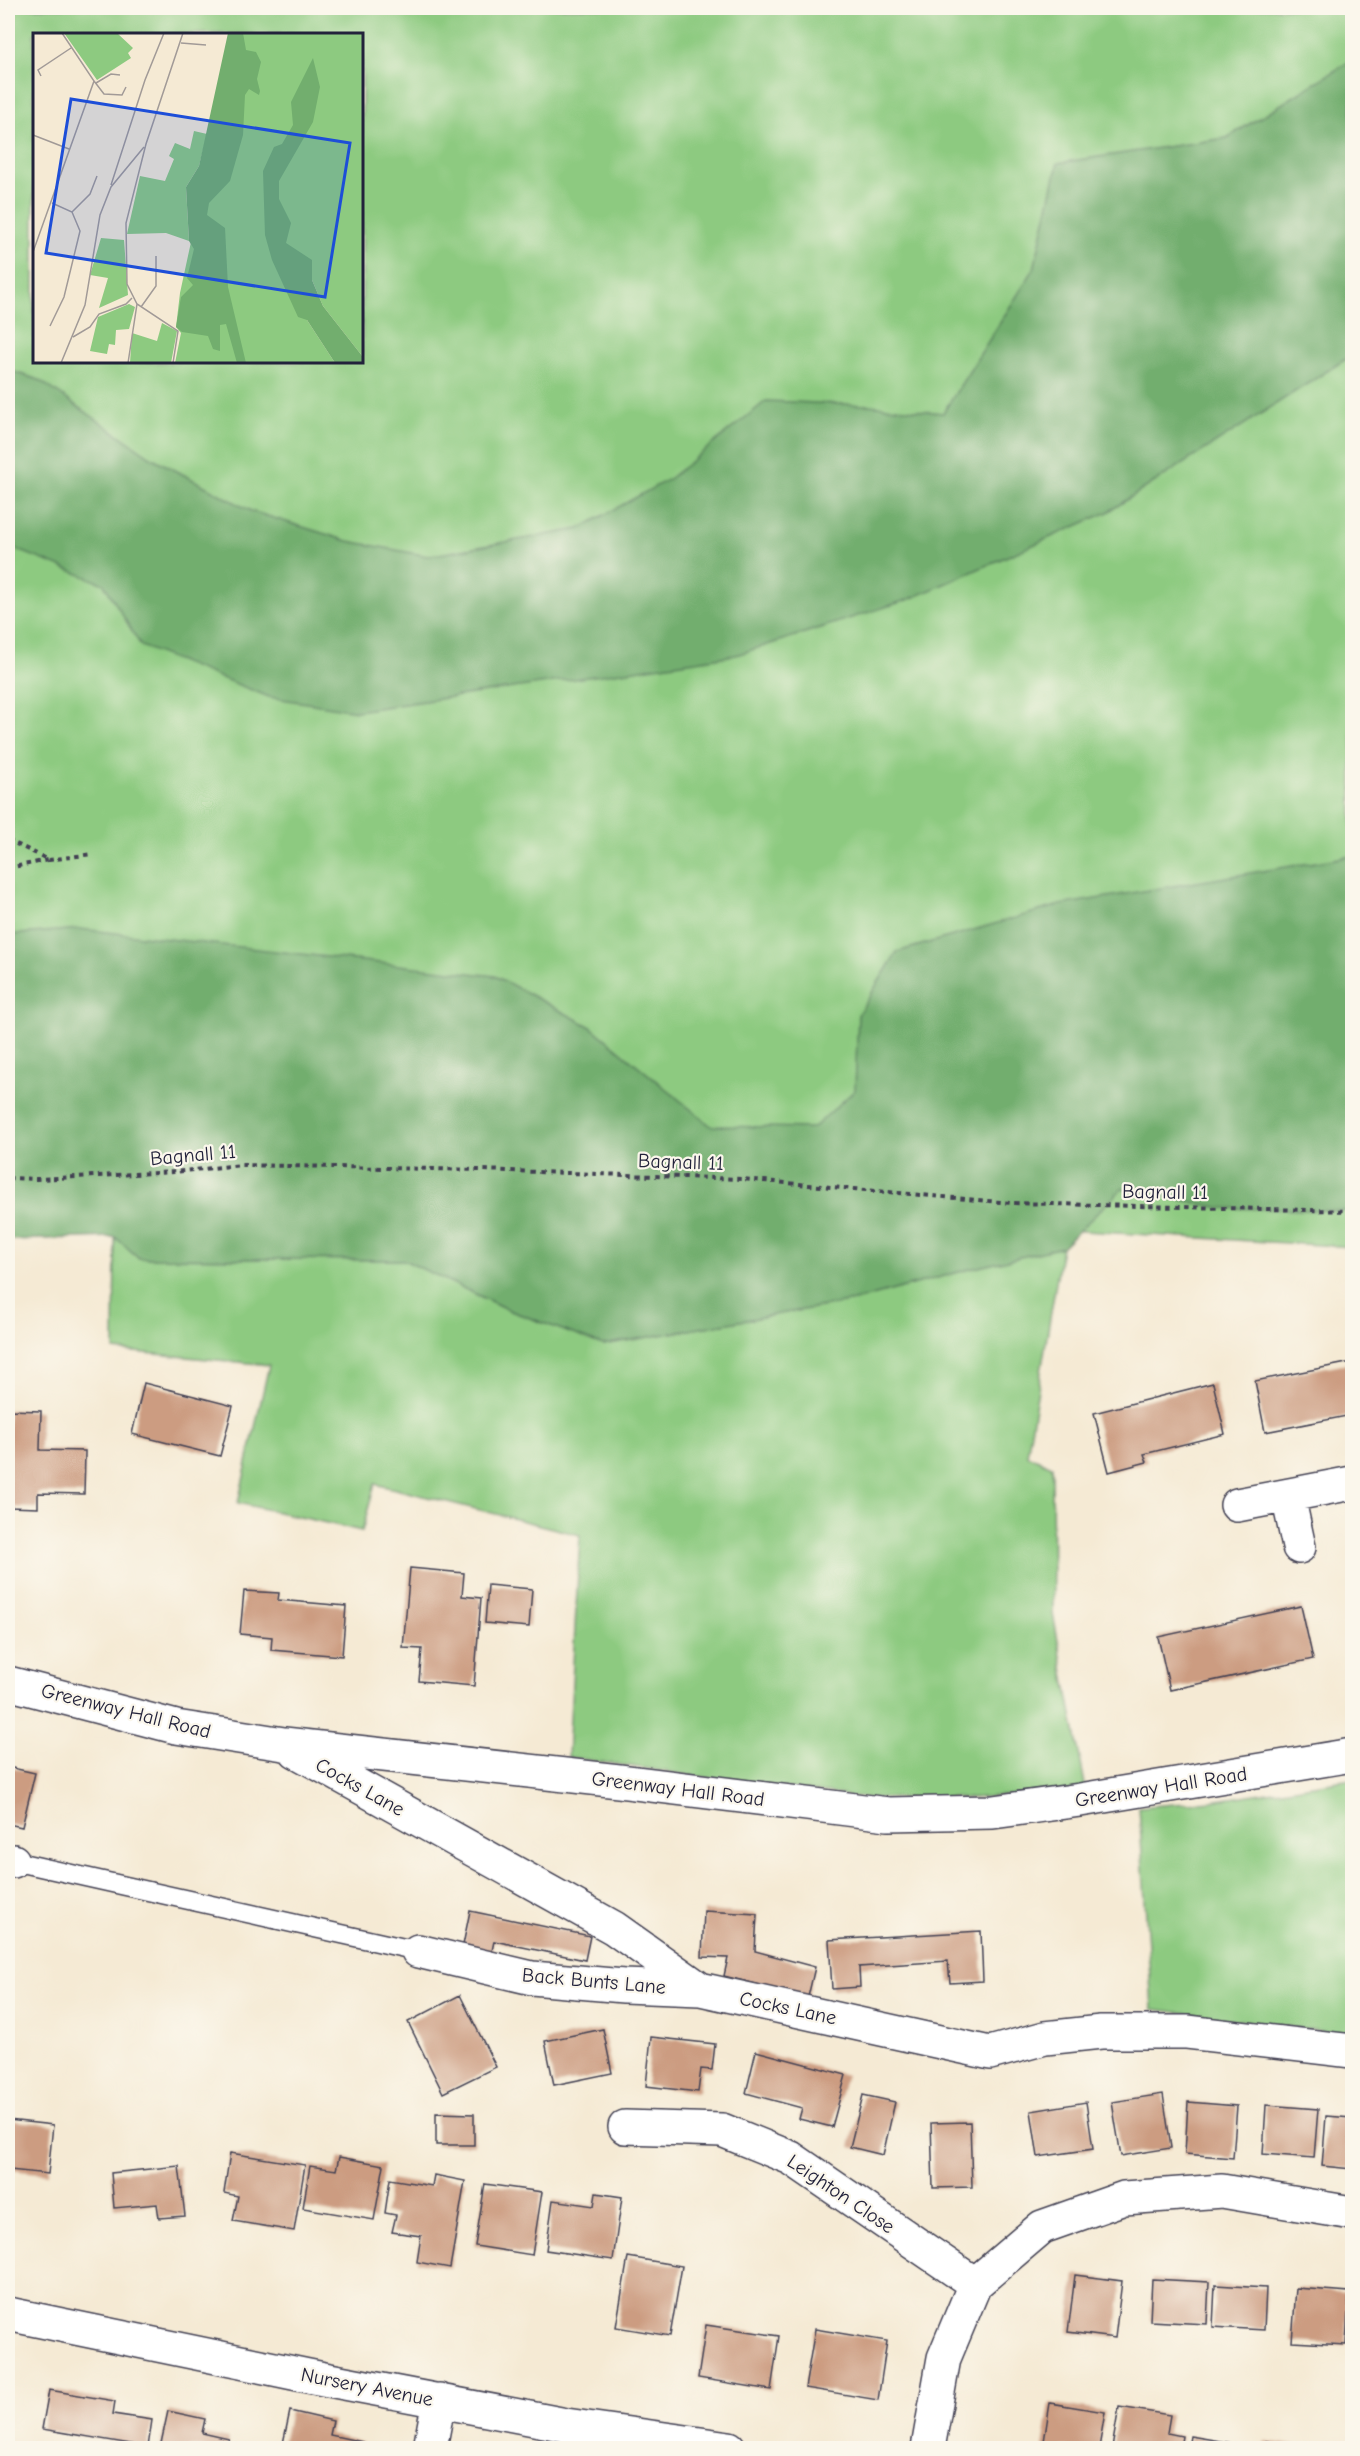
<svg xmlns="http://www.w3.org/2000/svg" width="1360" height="2456" font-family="'Comic Neue',sans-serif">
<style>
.green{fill:#8dca80;stroke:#58765e;stroke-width:1.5;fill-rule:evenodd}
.forest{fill:#72ae6e;stroke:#4a6854;stroke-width:1.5}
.building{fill:#cc9c81}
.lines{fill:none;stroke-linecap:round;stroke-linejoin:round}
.service-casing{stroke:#424052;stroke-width:21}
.minor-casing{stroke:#424052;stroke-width:36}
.path{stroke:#424052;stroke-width:4;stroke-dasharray:4.5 4.5;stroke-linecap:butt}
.service{stroke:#fff;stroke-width:18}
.minor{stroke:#fff;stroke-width:33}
.labels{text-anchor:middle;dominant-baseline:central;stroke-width:4.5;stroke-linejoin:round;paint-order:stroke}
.street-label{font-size:20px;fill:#22223b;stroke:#fbf7ec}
.inset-road{fill:none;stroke:#a19a97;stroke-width:1.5}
.view{fill:#1d4ed8;fill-opacity:0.15;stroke:#1d4ed8;stroke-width:3}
.inset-edge{fill:none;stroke:#22223b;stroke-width:3}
</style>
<rect width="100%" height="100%" fill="#fbf7ec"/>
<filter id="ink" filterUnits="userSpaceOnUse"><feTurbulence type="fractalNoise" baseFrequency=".0167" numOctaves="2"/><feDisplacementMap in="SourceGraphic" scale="12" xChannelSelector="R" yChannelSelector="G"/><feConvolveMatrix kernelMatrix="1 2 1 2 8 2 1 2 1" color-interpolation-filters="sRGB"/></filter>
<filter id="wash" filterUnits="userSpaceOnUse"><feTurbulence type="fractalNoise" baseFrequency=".008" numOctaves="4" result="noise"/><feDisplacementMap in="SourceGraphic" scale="24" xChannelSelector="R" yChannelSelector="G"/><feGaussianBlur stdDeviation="1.35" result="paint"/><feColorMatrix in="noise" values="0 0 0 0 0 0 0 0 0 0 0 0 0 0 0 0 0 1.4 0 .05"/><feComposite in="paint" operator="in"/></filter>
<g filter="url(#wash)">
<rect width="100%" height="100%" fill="#f5ead4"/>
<!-- green -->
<path class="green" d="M8 8H1352V60L1227 138 1059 164 1188 460 1352 355V1247L496 1196 8 1192ZM34 34H362V362H34Z
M115 1237 139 1258 404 1260 511 1311 603 1345 854 1301 966 1270 1062 1247 1027 1455 1052 1466 1053 1614 1086 1790 972 1798H865L716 1779 568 1757 580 1535 375 1484 362 1531 238 1503 269 1365 114 1350Z
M1352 1779V2035L1152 2009 1139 1807 1211 1801Z"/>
<!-- forest -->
<path class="forest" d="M1352 60V355L1108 512 910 599 736 655 357 711 269 697 141 646 104 584 8 546V370L39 380 151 457 251 511 348 541 428 556 579 529 669 479 766 401 869 405 943 413 1034 269 1058 163 1227 138Z
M1352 856V1211L1222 1208 1122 1189 1062 1247 966 1270 854 1301 603 1345 511 1311 404 1260 139 1258 115 1237 8 1240V935L80 929 495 976 591 1027 711 1126 813 1128 855 1090 858 1015 897 952 1060 905Z"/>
<g id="blocks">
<!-- building -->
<path class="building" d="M1352 1362V1415L1265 1432 1255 1381Z
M144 1383 233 1406 220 1456 132 1434Z
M1213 1383 1225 1434 1144 1454 1147 1462 1109 1472 1094 1413Z
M8 1410 41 1411 40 1450 85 1451 84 1494 38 1493V1508L8 1507Z
M410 1568 464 1573 462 1596 481 1598 474 1686 419 1681 422 1649 403 1648Z
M488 1585 532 1589 529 1627 485 1623Z
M244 1591 279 1593 278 1600 346 1606 342 1656 271 1650 272 1637 240 1634Z
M1301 1606 1313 1659 1170 1690 1158 1637Z
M8 1767 35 1773 22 1827 8 1824Z
M470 1911 590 1936 585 1960 494 1941 491 1956 462 1950Z
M704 1911 757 1914 755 1951 815 1967 808 1997 724 1976 728 1958 702 1957Z
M981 1931 983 1981 950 1983 948 1961 859 1967 860 1987 832 1989 829 1940Z
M460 1995 496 2067 443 2093 408 2022Z
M603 2029 612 2073 554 2085 545 2041Z
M651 2037 715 2044 712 2070 701 2069 698 2092 646 2086Z
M756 2051 846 2075 832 2127 799 2119 802 2108 746 2093Z
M1163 2094 1171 2148 1121 2156 1112 2102Z
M863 2095 895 2102 883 2155 850 2147Z
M1086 2102 1093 2149 1038 2157 1031 2111Z
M1188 2102 1237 2106 1233 2158 1185 2154Z
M1266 2105 1318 2109 1314 2158 1263 2154Z
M436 2113 474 2114V2145H436Z
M1326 2116 1352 2118V2169L1322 2166Z
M8 2120 53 2125 48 2174 10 2170 8 2182Z
M970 2122 972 2187 933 2188 931 2123Z
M230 2153 305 2165 294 2231 233 2221 238 2196 224 2193Z
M339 2157 384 2165 374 2220 303 2208 310 2166 336 2170Z
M179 2166 185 2216 159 2218 157 2204 114 2208 111 2173Z
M434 2175 465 2181 450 2268 417 2262 421 2236 392 2232 396 2215 385 2213 390 2179 432 2186Z
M485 2184 542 2192 532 2255 475 2246Z
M596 2193 622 2197 613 2260 546 2250 553 2200 594 2206Z
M628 2257 682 2266 670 2336 616 2327Z
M1075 2275 1122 2281 1115 2338 1068 2332Z
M1152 2279 1209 2282 1207 2324 1150 2321Z
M1215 2285 1266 2288 1264 2330 1213 2327Z
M1296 2288 1349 2292 1346 2345 1292 2342Z
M706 2325 779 2336 771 2390 698 2378Z
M815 2329 887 2341 878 2400 805 2388Z
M49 2390 115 2401 113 2414 152 2420 148 2447 42 2429Z
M1050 2403 1105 2412 1099 2448H1043Z
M1119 2407 1170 2415 1167 2433 1182 2436 1180 2448H1112Z
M168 2411 205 2419 202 2433 229 2439 227 2448H160Z
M290 2411 333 2421 330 2435 363 2442 361 2448H282Z
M1190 2436 1239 2444 1238 2448H1188Z
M1266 2441 1302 2447V2448H1264Z"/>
</g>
</g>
<g filter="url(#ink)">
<use href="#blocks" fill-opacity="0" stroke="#424052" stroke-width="1.5"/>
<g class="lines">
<!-- service casing -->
<g class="service-casing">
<path id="service" d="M13 1861 418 1951"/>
</g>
<!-- minor casing -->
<g class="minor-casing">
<path id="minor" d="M1288 1496 1299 1547
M1237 1505 1352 1483
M8 1683 176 1727 284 1744 619 1781 888 1814 993 1812 1080 1800 1352 1755
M296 1751 614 1928 700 1989 990 2053 1045 2038 1101 2032H1187L1352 2051
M8 1861H13
M418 1951 532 1978 624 1986 700 1989
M625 2127 722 2130 791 2158 975 2284
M8 2314 308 2376 566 2425 729 2448
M430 2448 439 2400
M928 2448 944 2358 975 2284 1042 2227 1124 2198 1222 2191 1352 2213"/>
</g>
<!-- path -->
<path class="path" d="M8 840 49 860 92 854
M8 868 48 860
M8 1178 37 1179 174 1172 241 1165 481 1170 742 1179 1011 1203 1352 1211"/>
<!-- service -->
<use href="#service" class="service"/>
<!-- minor -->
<use href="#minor" class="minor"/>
</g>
</g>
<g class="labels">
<!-- street labels -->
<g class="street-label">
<text transform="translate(193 1155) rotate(-5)">Bagnall 11</text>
<text transform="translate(681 1162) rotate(2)">Bagnall 11</text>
<text transform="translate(1165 1192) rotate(1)">Bagnall 11</text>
<text transform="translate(126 1711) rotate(14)">Greenway Hall Road</text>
<text transform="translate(360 1787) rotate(29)">Cocks Lane</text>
<text transform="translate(1161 1787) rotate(-9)">Greenway Hall Road</text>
<text transform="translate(678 1789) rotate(7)">Greenway Hall Road</text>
<text transform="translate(594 1981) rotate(5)">Back Bunts Lane</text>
<text transform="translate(788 2008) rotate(12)">Cocks Lane</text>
<text transform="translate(841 2194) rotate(34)">Leighton Close</text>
<text transform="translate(367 2387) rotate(11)">Nursery Avenue</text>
</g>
</g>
<!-- overview -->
<g transform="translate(33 33)">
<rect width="330" height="330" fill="#f5ead4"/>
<path d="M31 0H84L100 15 95 20 98 25 64 47ZM203 0H330V324L290 273 279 247V227L274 287 302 330H142L148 300 143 294 147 260ZM161 98 174 101 166 133 153 154 156 208 133 200 94 201 107 143 132 148 141 126 136 123 142 110 157 116ZM68 205 91 207 95 262 66 275 75 245 57 242ZM96 271 102 274 96 296 83 297 82 312 76 311 74 321 57 318 65 284ZM129 290 144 298 138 330H97L99 300 124 308Z" fill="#8dca80"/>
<path d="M195 0H210L213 17 223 19 228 29 224 46 227 58 226 62 216 56 212 62 210 102 197 148 176 170 174 182 192 195 195 254 213 330H204L193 291 187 292V318L180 316 175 303 149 299 143 294 148 264 160 252 154 245 161 216 156 208 153 154 166 133ZM280 25 287 54 280 89 246 148V166L258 190 253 210 279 227V247L290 273 330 324V330H302L274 287 265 284 239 227 232 202 230 138 241 114 249 111 260 92 258 69Z" fill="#72ae6e"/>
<path class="inset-road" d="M148 10 173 12M8 43 5 37 38 15M61 48 71 61 89 62 93 54M63 50 78 41 87 42M0 102 36 116M78 152 112 47 131 0M39 179 57 161 64 143M0 219 61 48 29 0M108 274 123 253V223M17 293 31 264 47 198 39 179 19 170M40 304 57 294 66 281 93 271 99 265M28 330 52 272 67 182 78 154 111 114M95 330 104 271M140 330 145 298 104 271 94 251 93 190 113 111 150 0"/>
<path class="view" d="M38 66 317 110 292 264 13 220Z"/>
<rect width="330" height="330" class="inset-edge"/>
</g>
<!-- margin -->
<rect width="1360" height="2456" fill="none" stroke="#fbf7ec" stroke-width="30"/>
</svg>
